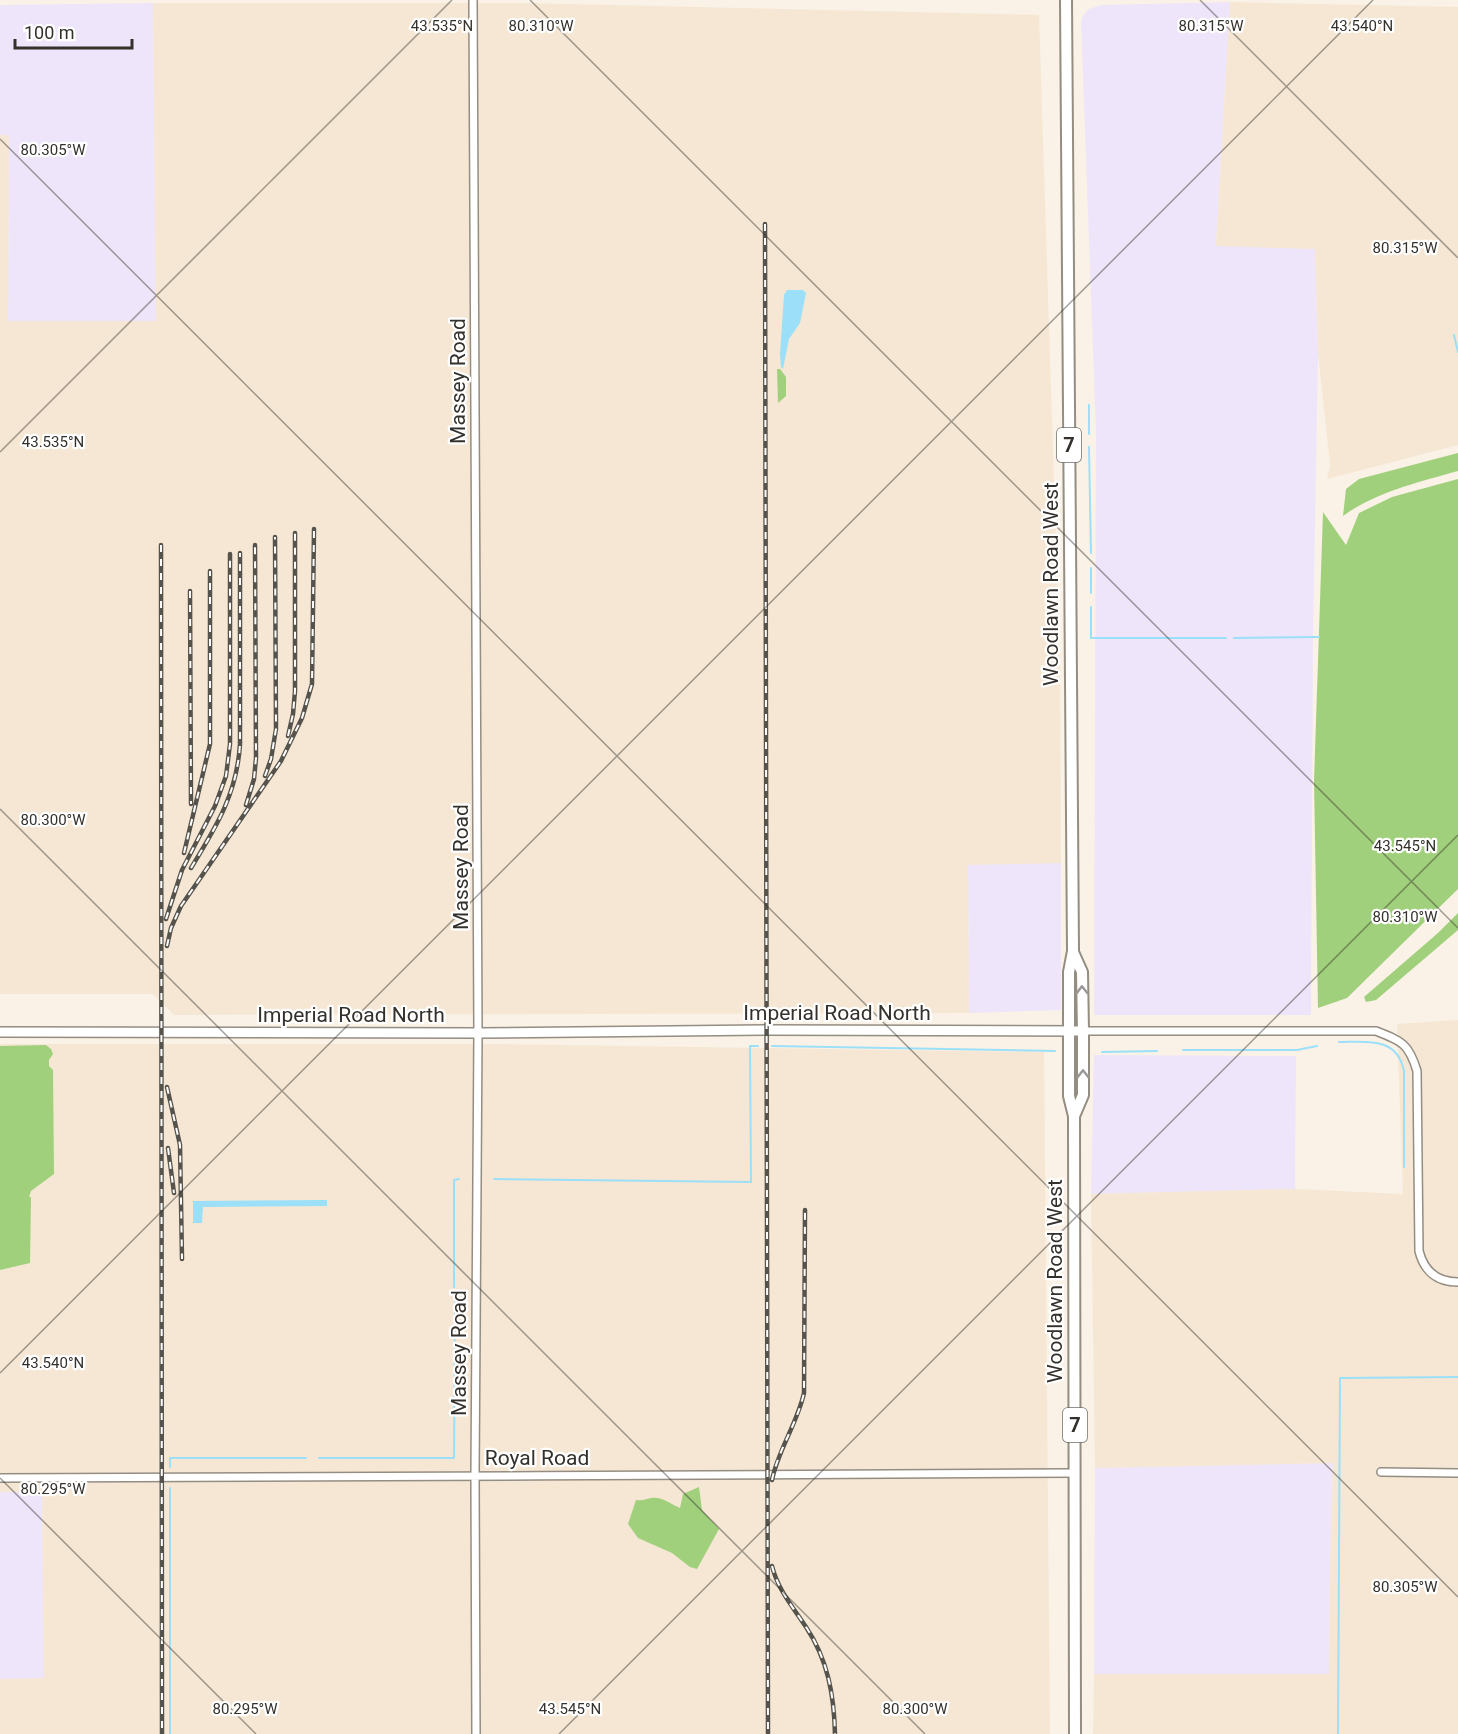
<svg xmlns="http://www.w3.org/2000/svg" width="1458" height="1734" font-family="Roboto,sans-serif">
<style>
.commercial{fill:#eee5fa}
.industrial{fill:#f5e7d4}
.green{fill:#a0d07b}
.water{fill:#9be0f8}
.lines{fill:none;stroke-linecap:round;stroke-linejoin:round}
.stream{stroke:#9be0f8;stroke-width:2}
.street-casing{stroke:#948d82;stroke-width:10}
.secondary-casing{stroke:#948d82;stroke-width:12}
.primary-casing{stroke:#948d82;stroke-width:14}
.street{stroke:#fff;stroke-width:7}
.secondary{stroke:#fff;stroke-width:9}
.primary{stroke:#fff;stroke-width:10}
.rail-casing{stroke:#56534c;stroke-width:4.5}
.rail{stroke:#fff;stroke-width:2;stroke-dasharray:7;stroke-linecap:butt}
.oneway{stroke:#9a9896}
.ticks{fill:none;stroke:#34312c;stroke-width:1.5;stroke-opacity:0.45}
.labels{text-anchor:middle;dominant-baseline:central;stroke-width:4.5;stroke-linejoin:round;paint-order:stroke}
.shield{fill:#fff;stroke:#716f6b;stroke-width:1.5}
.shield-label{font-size:20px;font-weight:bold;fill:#34312c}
.street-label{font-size:21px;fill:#34312c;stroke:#fff}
.ticks-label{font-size:15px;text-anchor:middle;fill:#34312c;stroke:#fff;stroke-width:4.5;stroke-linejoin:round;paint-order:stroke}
</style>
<rect width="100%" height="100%" fill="#faf2e6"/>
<!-- commercial -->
<path class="commercial" d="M1230 2 1216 245 1315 249 1318 353 1313 638 1311 1015H1094L1096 433 1081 22 1083 15 1089 9 1101 5Z
M153 3 156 321H8L9 135H0V5Z
M1061 863V1010L969 1013 968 864Z
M1094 1055 1296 1056 1295 1189 1091 1194Z
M1333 1463 1330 1566 1329 1674H1094L1095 1468Z
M42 1491 44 1679H0V1492Z"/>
<!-- industrial -->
<path class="industrial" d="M1230 2 1458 7V445L1327 479 1330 465 1318 353 1315 249 1216 246Z
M153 3H523L1039 15 1060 670 1061 863 968 865 969 1013 174 1015 153 994H0V135H9L8 321H156Z
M1458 1020V1734H1093L1094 1674H1329L1330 1566 1333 1463 1095 1468 1091 1194 1295 1189 1403 1194 1397 1024Z
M0 1044H486L1044 1052 1050 1734H0V1679L44 1678 42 1492H0Z"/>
<!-- green -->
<path class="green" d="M777 369H780L786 377V396L778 403Z
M1458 453V471C1419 482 1376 492 1343 516L1346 489 1359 479Z
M1458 479V889L1347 998 1318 1008 1314 781 1323 512 1346 545 1359 513 1392 497Z
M1458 913V930L1376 1000 1366 1002 1364 997 1438 933Z
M46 1045 51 1049 53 1054 49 1060V1066L53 1070 54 1174 31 1191 29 1197H31L30 1263 0 1270V1046Z
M699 1487 702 1510 719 1529 697 1569 690 1567 672 1553 638 1538 628 1524 636 1500C643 1501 645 1499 651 1498 661 1496 671 1504 680 1508L683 1494Z"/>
<!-- water -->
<path class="water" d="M787 290H803L806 293 800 323 789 339 783 369 781 367 780 354 784 295Z
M327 1200V1206L203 1207 202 1223H193V1201Z"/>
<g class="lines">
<!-- stream -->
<path class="stream" d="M1454 335 1458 352
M1089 405V434
M1089 447 1091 553
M1091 593V568
M1091 607V638H1226
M1234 638 1319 637
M1339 1042C1366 1042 1397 1036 1404 1071V1167
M772 1046 1055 1051
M1183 1050H1297L1317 1046
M1102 1052 1157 1051
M494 1179 751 1182 750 1046H758
M454 1287V1180L459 1179
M319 1458H454L455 1300
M170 1467V1458H306
M170 1734V1488
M1338 1734 1340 1378 1458 1377"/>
<!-- street casing -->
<g class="street-casing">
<path id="street" d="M473 0 478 1033 475 1475 476 1734
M1083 1031H1376C1402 1041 1409 1044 1417 1071L1419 1251C1424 1271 1437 1282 1458 1282
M1381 1472 1458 1473
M0 1478C358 1477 717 1475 1075 1473"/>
</g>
<!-- secondary casing -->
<g class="secondary-casing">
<path id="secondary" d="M0 1032 478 1033 767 1030 1083 1031"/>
</g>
<!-- primary casing -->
<g class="primary-casing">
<path id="primary" d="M1066 0 1073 951 1069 972V1096L1074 1116 1075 1734
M1073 952 1082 972 1083 1031V1095L1074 1116"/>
</g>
<!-- street -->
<use href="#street" class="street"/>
<!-- secondary -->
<use href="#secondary" class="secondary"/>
<!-- primary -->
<use href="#primary" class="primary"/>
<!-- rail casing -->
<g class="rail-casing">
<path id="rail" d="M765 224 768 1734
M161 545 162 1734
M190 591 191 804
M288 736 293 714 295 691V533
M265 776 271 759 276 729 275 537
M246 805 254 779 256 758 255 545
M184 853 210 744V571
M191 868C216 827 237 794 240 744V553
M166 919 182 870 215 806 226 776 230 744V554
M167 946 171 928 181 906 281 761 302 718 312 684 314 529
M167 1087 180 1145 182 1259
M168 1148 174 1193
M772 1480C778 1450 797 1424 804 1393L805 1210
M772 1566C778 1590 793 1607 806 1627 828 1660 834 1695 835 1734"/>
</g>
<!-- rail -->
<use href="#rail" class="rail"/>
</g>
<!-- one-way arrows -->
<defs><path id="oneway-chevron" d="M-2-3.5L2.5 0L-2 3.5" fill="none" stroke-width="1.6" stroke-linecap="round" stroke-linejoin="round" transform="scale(1.5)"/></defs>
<g class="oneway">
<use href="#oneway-chevron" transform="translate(1082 990) rotate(-91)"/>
<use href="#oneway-chevron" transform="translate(1083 1074) rotate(-90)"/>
</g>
<!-- ticks -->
<path class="ticks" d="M530 0 1458 928M1200 0 1458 258M0 139 1458 1597M0 452 452 0M0 809 925 1734M0 1373 1373 0M0 1478 256 1734M559 1734 1458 835"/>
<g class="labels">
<!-- shield labels -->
<g class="shield">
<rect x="1057" y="428" width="24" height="34" rx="4.5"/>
<rect x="1063" y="1408" width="24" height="34" rx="4.5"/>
</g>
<g class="shield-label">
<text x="1069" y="445">7</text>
<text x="1075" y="1425">7</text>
</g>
<!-- street labels -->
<g class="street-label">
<text transform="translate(458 381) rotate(-90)">Massey Road</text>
<text transform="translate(1051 584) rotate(-90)">Woodlawn Road West</text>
<text transform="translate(461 867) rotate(-90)">Massey Road</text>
<text x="837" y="1013">Imperial Road North</text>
<text x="351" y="1015">Imperial Road North</text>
<text transform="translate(1055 1281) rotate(-90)">Woodlawn Road West</text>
<text transform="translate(459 1353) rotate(-90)">Massey Road</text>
<text x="537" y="1458">Royal Road</text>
</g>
</g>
<g class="ticks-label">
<text x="442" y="31">43.535°N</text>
<text x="541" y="31">80.310°W</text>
<text x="1211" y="31">80.315°W</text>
<text x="1362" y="31">43.540°N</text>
<text x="53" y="155">80.305°W</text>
<text x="1405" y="253">80.315°W</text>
<text x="53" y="447">43.535°N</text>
<text x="53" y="825">80.300°W</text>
<text x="1405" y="851">43.545°N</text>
<text x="1405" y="922">80.310°W</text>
<text x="53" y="1368">43.540°N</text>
<text x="53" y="1494">80.295°W</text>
<text x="1405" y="1592">80.305°W</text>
<text x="245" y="1714">80.295°W</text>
<text x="570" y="1714">43.545°N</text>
<text x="915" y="1714">80.300°W</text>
</g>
<!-- scale -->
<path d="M15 39v9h117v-9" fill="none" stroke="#34312c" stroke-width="3"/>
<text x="24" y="39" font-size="18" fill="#34312c" stroke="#ffffff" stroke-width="4.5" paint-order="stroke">100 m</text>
</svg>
